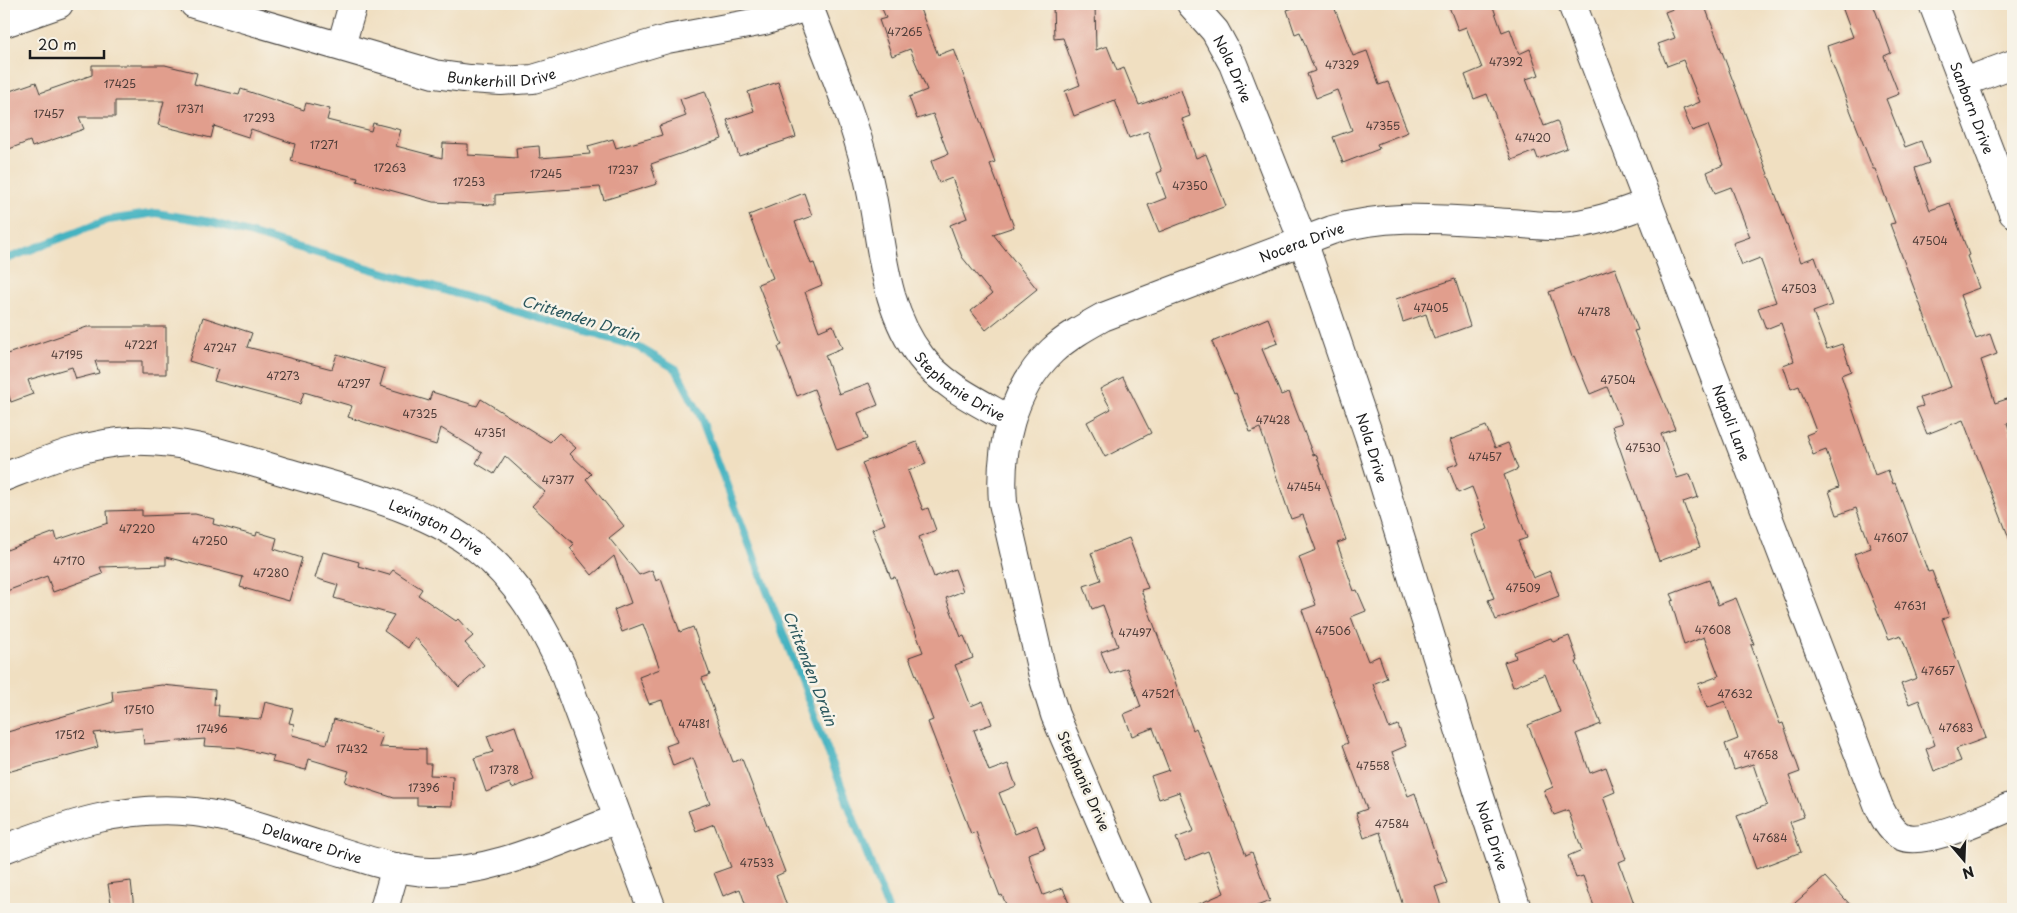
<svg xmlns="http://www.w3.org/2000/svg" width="2017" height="913" font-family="'Playpen Sans',sans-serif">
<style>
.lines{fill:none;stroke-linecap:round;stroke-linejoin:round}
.stream{stroke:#45b3c1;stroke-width:8}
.building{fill:#e19e8d}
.minor-casing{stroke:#3c3935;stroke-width:30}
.minor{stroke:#fff;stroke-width:28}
.labels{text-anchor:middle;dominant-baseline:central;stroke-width:5;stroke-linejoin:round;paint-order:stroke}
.number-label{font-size:11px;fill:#4d3c38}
.street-label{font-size:14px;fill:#1c1c1c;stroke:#f7f3e8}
.water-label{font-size:15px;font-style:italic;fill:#2c585e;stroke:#f7f3e8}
</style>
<rect width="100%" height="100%" fill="#f7f3e8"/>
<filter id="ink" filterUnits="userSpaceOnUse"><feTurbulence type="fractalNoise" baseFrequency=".02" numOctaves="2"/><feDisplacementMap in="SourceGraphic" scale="10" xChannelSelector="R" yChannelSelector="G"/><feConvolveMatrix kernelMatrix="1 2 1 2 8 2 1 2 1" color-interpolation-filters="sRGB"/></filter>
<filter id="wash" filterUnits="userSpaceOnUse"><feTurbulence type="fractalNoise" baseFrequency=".0096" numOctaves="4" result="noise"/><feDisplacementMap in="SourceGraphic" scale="20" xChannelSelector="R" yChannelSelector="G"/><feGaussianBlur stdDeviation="1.12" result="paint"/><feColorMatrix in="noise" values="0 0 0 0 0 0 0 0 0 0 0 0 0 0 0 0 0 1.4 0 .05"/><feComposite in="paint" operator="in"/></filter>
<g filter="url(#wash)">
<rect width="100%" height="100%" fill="#f0dfc1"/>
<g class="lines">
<!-- stream -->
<path class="stream" d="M4 260 108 220 156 213 211 222 638 347 676 369 700 415 888 909"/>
</g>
<g id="blocks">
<!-- building -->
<path class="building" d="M880 4H918L938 55 954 49 995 162 990 164 1014 227 993 234 1037 289 986 330 971 311 992 294 962 257 950 225 967 218 952 178 939 183 931 161 948 154 933 114 917 119 909 97 927 90 910 49 892 56 879 20 886 18Z
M1053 4H1095L1096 50 1107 46 1117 71 1124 68 1139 105 1181 90 1190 116 1182 119 1196 158 1206 154 1226 206 1159 232 1148 205 1166 198 1157 173 1162 171 1148 131 1129 138 1115 100 1074 116 1065 91 1080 85 1063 38 1054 39Z
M1305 4H1333L1353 56 1367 51 1379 85 1388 82 1408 132 1377 144 1379 149 1343 163 1333 137 1352 130 1337 90 1316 98 1307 74 1315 71 1300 32 1295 34 1287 10Z
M1448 4H1492L1502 32 1510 29 1519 54 1530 49 1539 75 1526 79 1544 126 1557 121 1567 148 1538 159 1535 151 1512 160 1487 94 1474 99 1465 75 1482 68 1466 27 1458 30Z
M1686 4H1704L1801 262 1815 257 1832 305 1813 312 1827 349 1842 344 1851 371 1841 375 1875 475 1888 470 1893 484 1895 483 1928 572 1932 571 1949 617 1942 619 1986 738 1956 749 1961 761 1934 771 1926 749 1935 745 1919 700 1909 704 1901 684 1917 678 1901 635 1889 639 1854 554 1871 548 1856 508 1837 515 1829 491 1839 487 1826 450 1813 455 1806 435 1816 431 1799 386 1791 389 1783 365 1794 361 1781 323 1766 329 1758 308 1776 302 1760 258 1742 265 1733 243 1750 237 1731 187 1715 193 1707 172 1723 165 1708 125 1692 131 1683 109 1700 102 1683 60 1667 66 1658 44 1675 38 1665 12Z
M1841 4H1873L1891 53 1884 56 1899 94 1886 99 1905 147 1921 141 1929 163 1915 168 1930 210 1950 203 1969 255 1967 256 1979 288 1960 295 1976 339 1990 334 1997 354 1981 360 1995 403 2013 397V420L2007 423 2013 440V548L1963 420 1927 434 1916 408 1923 406 1920 398 1951 387 1890 224 1895 223 1875 169H1873L1832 63 1827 46 1853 37Z
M92 65H165L197 73 194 84 239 95 241 89 304 110 306 103 330 109 327 120 371 131 373 123 401 130 396 146 442 158 443 143 468 144V155L517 158 516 148 539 146 540 158 590 154 588 146 613 139 616 148 662 135 659 126 686 116 680 99 705 91 722 139 651 164 657 184 604 200 600 187 495 195V205L433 202 357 181 358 178 291 161 295 144 251 129 248 137 214 126 211 138 158 125 164 101H115V117H79L84 129 32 147 30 141 4 151V93L36 82 40 93 92 75Z
M778 82 796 137 739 156 727 120 754 111 748 92Z
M804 193 812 216 795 222 811 264 814 263 822 285 805 292 819 331 833 325 842 348 825 355 839 394 869 383 878 405 858 413 867 439 837 450 814 389 797 396 778 347 782 345 758 284 773 278 749 215Z
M1615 268 1638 330 1634 331 1675 429 1661 434 1677 478 1690 474 1698 497 1683 502 1700 547 1659 561 1612 426 1622 423 1607 387 1590 394 1574 356 1572 357 1549 292Z
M1455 279 1470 326 1434 339 1426 314 1403 322 1396 299Z
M203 317 252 333 247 347 332 369 337 354 385 369 380 386 429 401 432 392 477 406 481 399 550 442 559 433 576 448 570 454 591 474 586 479 624 526 609 538 639 575 652 570 656 581 661 579 680 632 693 627 710 675 702 678 733 762 742 759 785 872 776 876 788 909H747L740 889 723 896 714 873 731 867 714 824 696 831 688 811 710 803 693 758 673 766 666 746 677 742 662 700 649 704 639 677 660 669 643 624 622 632 614 610 631 603 614 556 592 575 570 548 574 544 532 506 545 492 505 456 494 474 476 463 482 453 441 428 436 445 348 417 352 406 304 392 300 404 214 381 218 370 189 361Z
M1268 318 1278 343 1262 349 1281 395 1289 392 1313 455 1316 454 1346 540 1337 543 1354 591 1357 590 1366 611 1351 617 1368 661 1379 656 1387 678 1373 684 1389 728 1398 725 1406 746 1392 752 1408 796 1415 793 1438 862H1440L1447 883 1435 887 1442 909H1404L1380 832 1364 838 1356 813 1367 809 1343 745 1348 743 1302 610 1316 605 1299 557 1316 550 1303 515 1291 519 1260 428 1250 432 1236 393 1234 394 1212 342Z
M87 327H166V374H142V361H95L99 373 76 379 72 367 28 380 33 394 11 402 4 382V355Z
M1123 377 1151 433 1105 457 1087 422 1111 409 1100 389Z
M1486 426 1495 448 1508 443 1518 469 1504 475 1527 538 1518 541 1533 578 1550 571 1559 596 1496 620 1488 600 1494 598 1471 535 1488 529 1472 487 1458 493 1448 467 1459 463 1450 440Z
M917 442 926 464 908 471 923 510 928 508 936 530 919 537 934 577 955 569 963 591 946 598 961 637 964 636 973 658 955 665 971 706 983 701 992 724 974 730 989 771 1008 764 1016 786 999 793 1015 834 1037 825 1045 848 1028 854 1043 895 1063 888 1071 909H1008L1002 895 1000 896 976 832 971 834 928 722 933 720 909 657 923 652 895 577 891 578 872 529 885 524 862 463Z
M142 510V516L195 514 214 519 213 524 256 536 257 532 277 538 274 549 302 558 289 601 240 587 243 577 166 557V565L100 567 103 574 53 592 47 576 4 592V551L55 532 57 540 108 523 107 511Z
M1129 538 1148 588 1141 590 1193 730 1196 728 1246 855 1252 852 1270 901 1249 909H1187L1224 893 1208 851 1185 860 1176 838 1194 831 1179 792 1159 799 1151 776 1169 770 1153 728 1132 736 1124 714 1141 707 1127 668 1110 674 1101 652 1118 646 1103 605 1092 609 1084 586 1101 580 1091 553Z
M323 552 359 562 358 566 389 575 393 570 422 589 418 595 456 621 458 619 473 636 465 643 484 665 459 687 415 637 408 648 384 631 394 615 334 598 338 585 315 578Z
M1709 580 1718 605 1736 598 1754 644 1751 645 1780 724 1783 723 1800 772 1789 776 1804 817 1790 822 1801 852 1756 869 1737 816 1767 805 1753 764 1734 770 1725 744 1738 739 1725 701 1707 708 1698 684 1719 676 1704 637 1684 645 1671 601 1674 600 1671 594Z
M1569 636 1578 661 1576 662 1601 724 1576 734 1590 773 1606 767 1615 792 1603 797 1626 859 1619 862 1636 909H1595L1583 876 1576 878 1568 856 1582 850 1568 810 1554 815 1544 791 1553 787 1528 725 1560 712 1545 674 1513 687 1504 662 1516 658 1514 652 1551 638 1553 642Z
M162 685 215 690 214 705H219L218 716 261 719 265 702 293 709 289 723 294 724 292 735 327 744 334 719 383 734 379 747 426 749V764H431L430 775 453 776 452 806 417 805V798H394L345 782 349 771 309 759 306 770 272 762 274 756 240 748 204 746 205 739 144 744 142 728 94 733 98 747 4 773V733L113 702 112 691Z
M515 726 534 780 512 788 510 783 486 792 474 758 493 752 487 736Z
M1825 877 1854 909H1788Z
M131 881 134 909H112L108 884Z"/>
</g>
</g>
<g filter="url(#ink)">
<use href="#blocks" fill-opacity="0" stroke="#3c3935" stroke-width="1"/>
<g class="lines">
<!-- minor casing -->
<g class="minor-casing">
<g id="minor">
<path id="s1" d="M194 4 434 74 470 79 501 81 533 79 667 39 764 21 809 6"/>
<path id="s2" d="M808 4C828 58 852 112 866 169 883 232 879 303 921 357 943 386 979 402 1010 420"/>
<path id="s3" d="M1191 4 1215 31 1233 64 1303 241 1369 436 1479 794 1517 909"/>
<path id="s4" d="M1572 4 1879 807C1884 817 1889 828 1899 835 1921 849 1990 815 2013 806"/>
<path id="s5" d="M1933 4 2013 213"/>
<path d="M4 23 59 4"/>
<path d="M341 46 353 4"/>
<path d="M1964 82 2013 64"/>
<path id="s6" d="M4 477C45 461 86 443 131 441 186 439 238 458 289 473 353 492 425 507 478 549 517 580 540 621 561 665L652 909"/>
<path id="s7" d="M4 849C66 825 126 804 195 812 237 817 279 833 319 845 354 855 393 871 430 872 496 873 556 841 618 819"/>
<path d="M384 909 396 867"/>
<path id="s8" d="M1138 909 1055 715 1043 676 1003 503C999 449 1011 390 1052 351 1067 337 1085 327 1103 317L1332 230C1392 212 1448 220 1510 223 1526 224 1544 227 1560 226 1591 224 1619 214 1648 203"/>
</g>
</g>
<!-- minor -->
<use href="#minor" class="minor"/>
</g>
</g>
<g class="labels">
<!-- number labels -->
<g class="number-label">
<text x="905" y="31">47265</text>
<text x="1506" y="61">47392</text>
<text x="1342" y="64">47329</text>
<text x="120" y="83">17425</text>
<text x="190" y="108">17371</text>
<text x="49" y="113">17457</text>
<text x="259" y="117">17293</text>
<text x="1383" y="125">47355</text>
<text x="1533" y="137">47420</text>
<text x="324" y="144">17271</text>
<text x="390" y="167">17263</text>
<text x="623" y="169">17237</text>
<text x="546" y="173">17245</text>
<text x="469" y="181">17253</text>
<text x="1190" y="185">47350</text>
<text x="1930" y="240">47504</text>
<text x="1799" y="288">47503</text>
<text x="1431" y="307">47405</text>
<text x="1594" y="311">47478</text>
<text x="141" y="344">47221</text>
<text x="220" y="347">47247</text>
<text x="67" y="354">47195</text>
<text x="283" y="375">47273</text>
<text x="1618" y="379">47504</text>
<text x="354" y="383">47297</text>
<text x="420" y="413">47325</text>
<text x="1273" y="419">47428</text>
<text x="490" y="432">47351</text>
<text x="1643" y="447">47530</text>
<text x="1485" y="456">47457</text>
<text x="558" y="479">47377</text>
<text x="1304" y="486">47454</text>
<text x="137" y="528">47220</text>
<text x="1891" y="537">47607</text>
<text x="210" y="540">47250</text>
<text x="69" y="560">47170</text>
<text x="271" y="572">47280</text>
<text x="1523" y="587">47509</text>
<text x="1910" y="605">47631</text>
<text x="1713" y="629">47608</text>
<text x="1333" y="630">47506</text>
<text x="1135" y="632">47497</text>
<text x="1938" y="670">47657</text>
<text x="1158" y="693">47521</text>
<text x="1735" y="693">47632</text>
<text x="139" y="709">17510</text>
<text x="694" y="723">47481</text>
<text x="1956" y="727">47683</text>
<text x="212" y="728">17496</text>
<text x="70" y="734">17512</text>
<text x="352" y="748">17432</text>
<text x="1761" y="754">47658</text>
<text x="1373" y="765">47558</text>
<text x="504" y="769">17378</text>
<text x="424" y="787">17396</text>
<text x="1392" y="823">47584</text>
<text x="1770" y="837">47684</text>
<text x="757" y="862">47533</text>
</g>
<!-- street labels -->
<g class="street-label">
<text stroke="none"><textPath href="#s3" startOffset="78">Nola Drive</textPath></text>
<text stroke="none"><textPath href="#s1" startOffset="318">Bunkerhill Drive</textPath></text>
<text stroke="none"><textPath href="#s5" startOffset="111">Sanborn Drive</textPath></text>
<text stroke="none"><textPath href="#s8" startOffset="868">Nocera Drive</textPath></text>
<text stroke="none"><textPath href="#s2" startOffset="422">Stephanie Drive</textPath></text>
<text stroke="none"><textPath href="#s4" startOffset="448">Napoli Lane</textPath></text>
<text stroke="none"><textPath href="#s3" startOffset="482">Nola Drive</textPath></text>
<text stroke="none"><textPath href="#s6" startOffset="452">Lexington Drive</textPath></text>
<text transform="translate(1084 781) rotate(66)">Stephanie Drive</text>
<text stroke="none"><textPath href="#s3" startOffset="888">Nola Drive</textPath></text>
<text stroke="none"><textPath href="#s7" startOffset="318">Delaware Drive</textPath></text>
</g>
<!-- water labels -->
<g class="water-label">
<text transform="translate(581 317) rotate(17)">Crittenden Drain</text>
<text transform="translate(811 668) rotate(69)">Crittenden Drain</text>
</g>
</g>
<!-- margin -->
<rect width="2017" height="913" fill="none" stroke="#f7f3e8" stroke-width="20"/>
<!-- north arrow -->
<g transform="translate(1964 860) rotate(161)" stroke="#f7f3e8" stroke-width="4" paint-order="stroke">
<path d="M0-4L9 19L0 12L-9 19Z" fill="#1c1c1c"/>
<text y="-8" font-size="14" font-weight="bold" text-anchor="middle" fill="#1c1c1c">N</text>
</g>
<!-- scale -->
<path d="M30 50v8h74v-8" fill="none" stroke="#1c1c1c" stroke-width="2.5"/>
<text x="38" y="50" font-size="15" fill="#1c1c1c" stroke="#f7f3e8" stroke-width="4" paint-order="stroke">20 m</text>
</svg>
